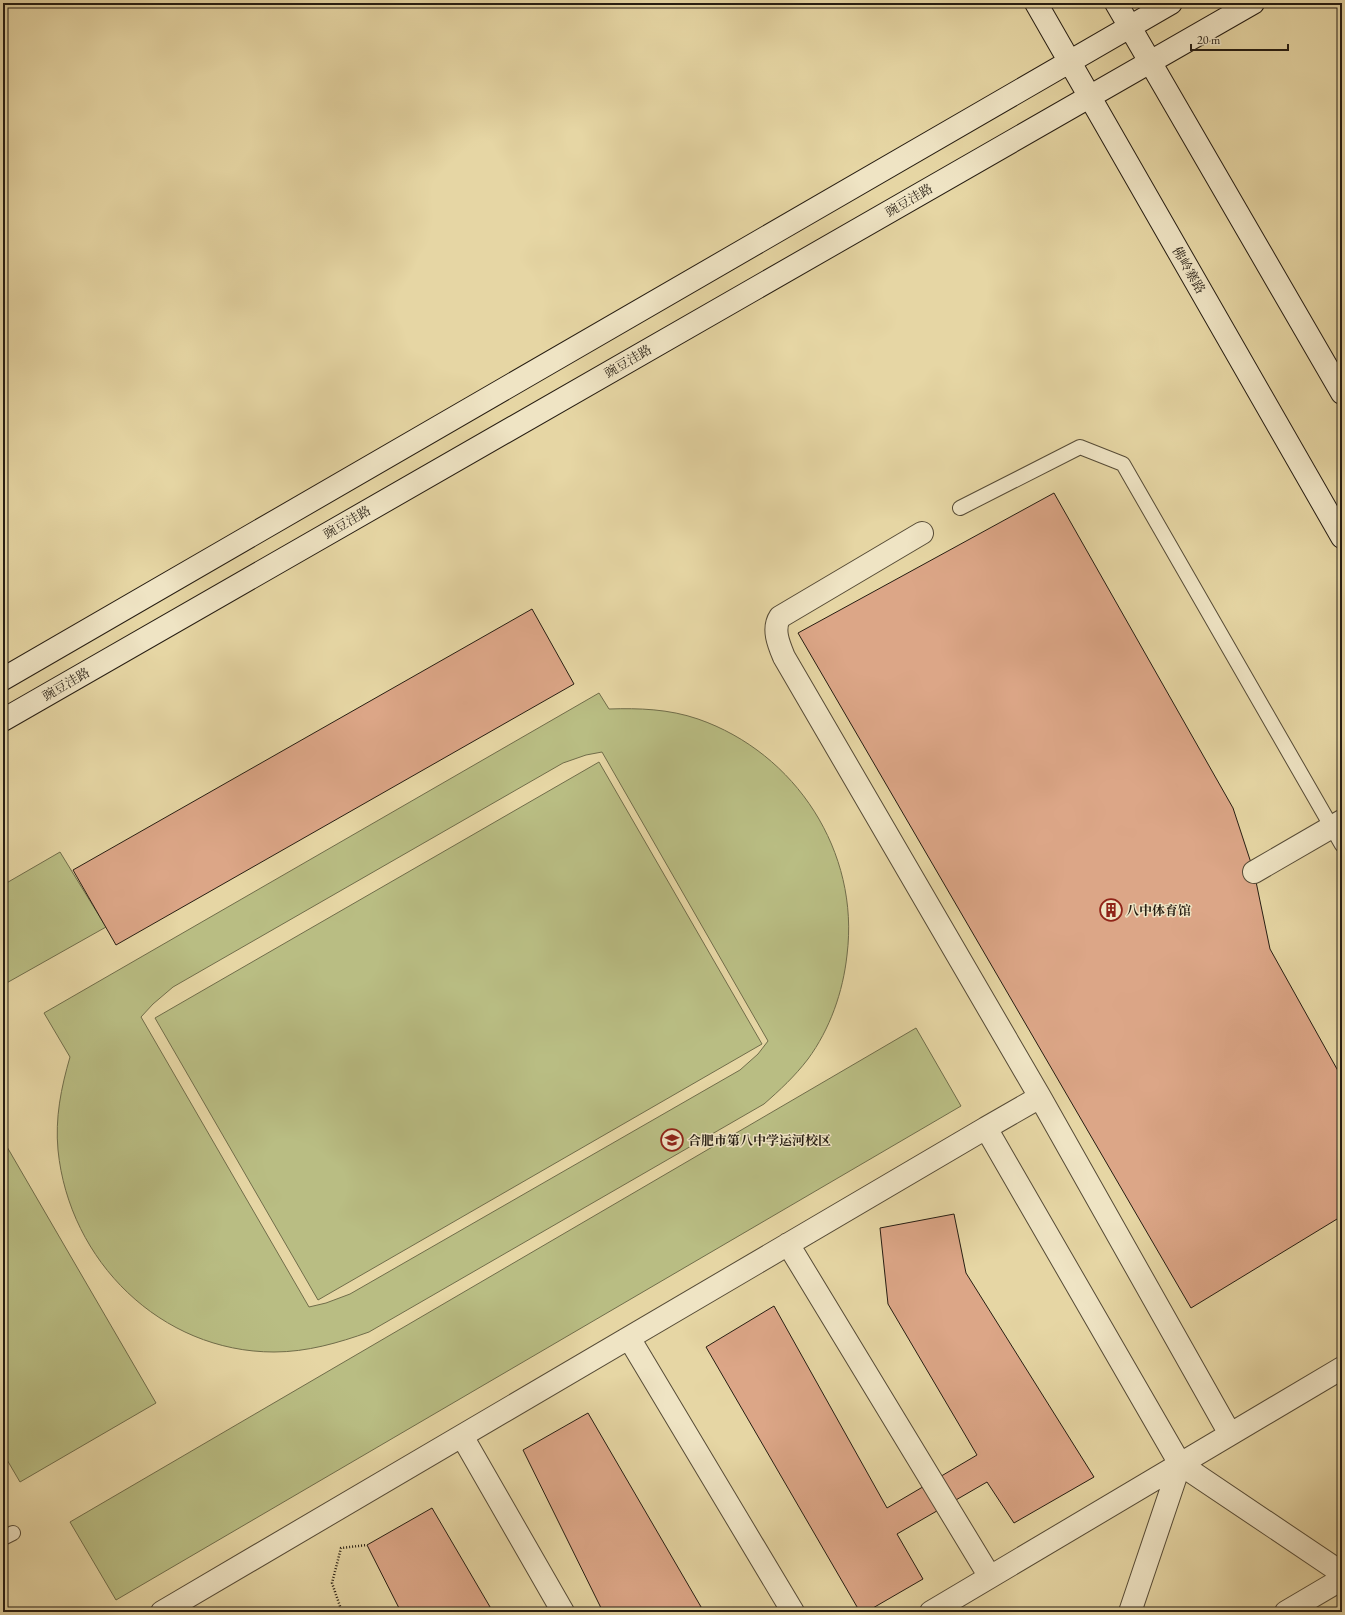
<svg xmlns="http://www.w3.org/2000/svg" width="1345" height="1615" font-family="'EB Garamond','Noto Serif SC',serif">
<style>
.green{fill:#b9bd83;stroke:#706d4a;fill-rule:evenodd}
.building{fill:#dca687;stroke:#261d12}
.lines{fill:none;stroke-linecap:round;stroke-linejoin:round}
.lane-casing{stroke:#564b36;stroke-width:16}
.street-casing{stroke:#564b36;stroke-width:24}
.secondary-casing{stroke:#261d12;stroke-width:24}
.path{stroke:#261d12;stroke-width:2.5;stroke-dasharray:1 2;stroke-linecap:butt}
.lane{stroke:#efe4c4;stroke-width:14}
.street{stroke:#efe4c4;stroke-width:22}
.secondary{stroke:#efe4c4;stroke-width:22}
.labels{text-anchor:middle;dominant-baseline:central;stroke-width:3;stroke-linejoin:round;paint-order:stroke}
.street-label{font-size:13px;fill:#261d12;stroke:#efe4c4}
.poi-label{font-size:13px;font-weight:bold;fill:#261d12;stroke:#efe4c4;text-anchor:start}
</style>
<rect width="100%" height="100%" fill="#e6d6a4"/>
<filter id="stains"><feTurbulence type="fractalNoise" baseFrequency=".005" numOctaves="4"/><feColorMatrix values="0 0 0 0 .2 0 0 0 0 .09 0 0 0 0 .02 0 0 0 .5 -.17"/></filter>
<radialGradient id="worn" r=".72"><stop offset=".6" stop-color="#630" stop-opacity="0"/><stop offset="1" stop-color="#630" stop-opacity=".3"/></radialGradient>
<!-- green -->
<path class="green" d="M599 693 609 709C639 708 669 709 698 719 796 753 860 852 847 955 843 992 830 1029 808 1059 795 1076 780 1090 764 1104L369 1332C338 1343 307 1352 274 1352 161 1352 69 1261 58 1150 55 1118 61 1088 70 1057L44 1013ZM602 752 768 1041 758 1054 740 1070 350 1294 326 1303 309 1307 141 1017 153 1004 173 987 563 763 586 755Z
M599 762 762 1044 318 1300 155 1018Z
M60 852 106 927 3 985V885Z
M916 1028 961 1106 116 1600 70 1522Z
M3 1140 156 1403 20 1482 3 1453Z"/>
<!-- building -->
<path class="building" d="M1054 493 1233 808 1254 872 1270 949 1342 1078V1216L1191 1308 798 633Z
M532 609 574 684 116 945 73 870Z
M954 1214 966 1273 1094 1477 1014 1523 987 1482 897 1534 923 1579 866 1612H860L706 1347 774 1306 887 1508 977 1455 888 1304 880 1228Z
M588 1413 704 1612H603L523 1450Z
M432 1508 493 1612H401L367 1545Z"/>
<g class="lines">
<!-- lane casing -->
<g class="lane-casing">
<path id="lane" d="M960 508 1080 447 1123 464 1342 845
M3 1538 13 1533"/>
</g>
<!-- street casing -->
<g class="street-casing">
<path id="street" d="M922 533 780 617C772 629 779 645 784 657L1040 1097 1230 1434
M1254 872 1342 821
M986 1128 1040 1097
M788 1244 990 1577
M629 1338 793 1612
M462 1436 563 1612
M162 1612 986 1128 1180 1464 1342 1573
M931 1612 1342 1368
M1130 1612 1180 1464
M1286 1612 1342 1579"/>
</g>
<!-- secondary casing -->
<g class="secondary-casing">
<path id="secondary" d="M1036 3 1342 537
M1116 3 1342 393
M3 679 1171 3
M3 720 1253 3"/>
</g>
<!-- path -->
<path class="path" d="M342 1612 332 1583 341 1548 367 1545"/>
<!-- lane -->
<use href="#lane" class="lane"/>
<!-- street -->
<use href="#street" class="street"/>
<!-- secondary -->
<use href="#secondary" class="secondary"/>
</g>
<!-- icons -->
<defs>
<g id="building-ring" transform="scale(1.15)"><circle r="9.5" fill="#efe4c4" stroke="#8f2418" stroke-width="1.5"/><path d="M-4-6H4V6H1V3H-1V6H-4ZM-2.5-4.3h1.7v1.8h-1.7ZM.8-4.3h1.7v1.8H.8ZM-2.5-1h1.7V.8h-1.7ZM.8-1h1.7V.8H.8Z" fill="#8f2418"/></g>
<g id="school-ring" transform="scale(1.15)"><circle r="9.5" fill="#efe4c4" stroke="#8f2418" stroke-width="1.5"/><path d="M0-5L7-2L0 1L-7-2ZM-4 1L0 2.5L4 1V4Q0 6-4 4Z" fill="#8f2418"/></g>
</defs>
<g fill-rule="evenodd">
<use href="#building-ring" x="1111" y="910"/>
<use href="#school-ring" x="672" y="1140"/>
</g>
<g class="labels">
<!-- street labels -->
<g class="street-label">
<text transform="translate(909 200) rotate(-30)">豌豆洼路</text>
<text transform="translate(1189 270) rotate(60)">佛岭寨路</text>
<text transform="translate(628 361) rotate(-30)">豌豆洼路</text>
<text transform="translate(347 522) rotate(-30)">豌豆洼路</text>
<text transform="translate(66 684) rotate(-30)">豌豆洼路</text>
</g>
<!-- poi labels -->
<g class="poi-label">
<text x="1126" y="910">八中体育馆</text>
<text x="688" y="1140">合肥市第八中学运河校区</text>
</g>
</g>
<!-- margin -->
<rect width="1345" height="1615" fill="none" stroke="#e6d6a4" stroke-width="16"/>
<rect x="4" y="4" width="1337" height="1607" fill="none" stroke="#261d12" stroke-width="2"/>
<rect x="8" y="8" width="1329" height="1599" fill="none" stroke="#261d12"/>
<!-- scale -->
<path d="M1191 44v6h97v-6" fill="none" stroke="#261d12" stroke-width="2"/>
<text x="1197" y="44" font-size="12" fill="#261d12" stroke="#efe4c4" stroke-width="3" paint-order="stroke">20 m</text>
<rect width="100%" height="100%" filter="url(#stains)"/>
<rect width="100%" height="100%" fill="url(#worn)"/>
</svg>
